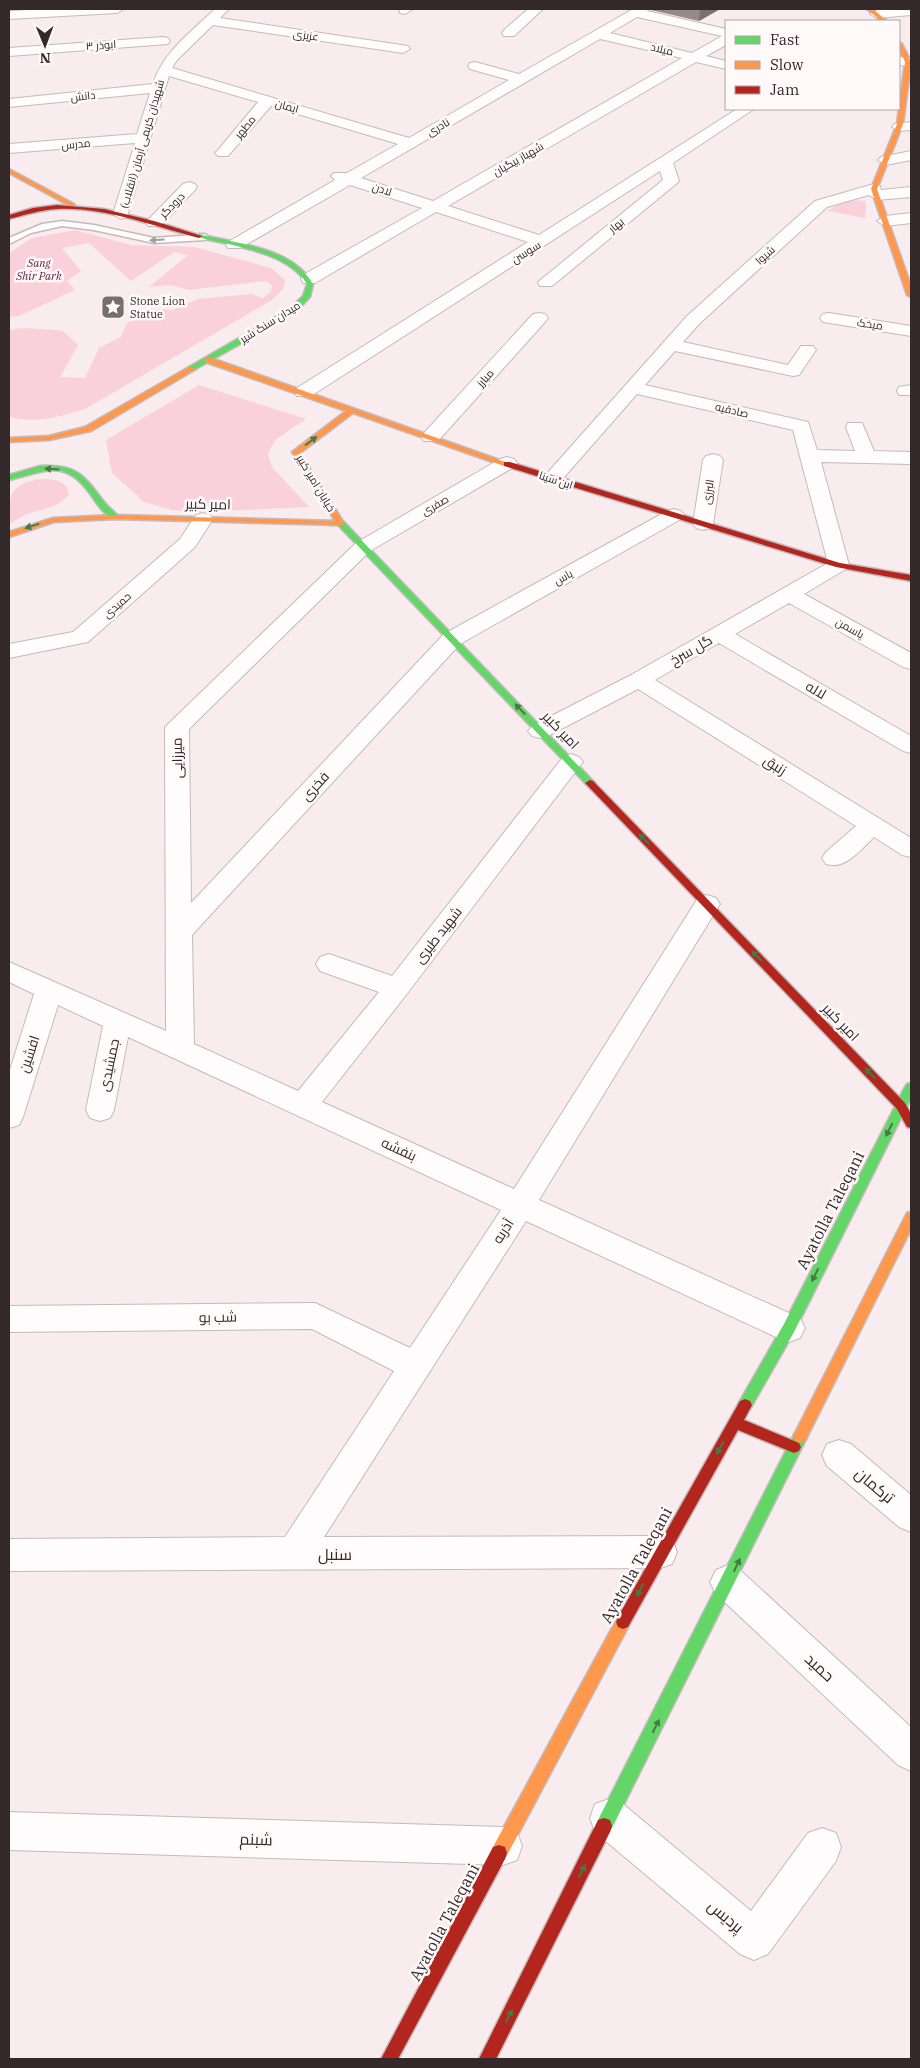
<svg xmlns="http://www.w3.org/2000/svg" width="920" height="2068" font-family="'IBM Plex Serif',Cairo,serif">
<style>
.green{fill:#fad1da}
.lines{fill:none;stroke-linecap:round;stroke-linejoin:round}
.lane-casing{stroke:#c4babc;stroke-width:3}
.street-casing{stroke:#c4babc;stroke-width:2}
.fast-casing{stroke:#c4babc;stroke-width:3}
.slow-casing{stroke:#c4babc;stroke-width:3}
.jam-casing{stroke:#c4babc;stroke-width:3}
.lane{fill:#fefcfc;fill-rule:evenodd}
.street{fill:#fefcfc;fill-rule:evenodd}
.fast{fill:#63d668;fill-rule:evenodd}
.slow{fill:#ff974d;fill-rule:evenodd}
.jam{fill:#b3261e;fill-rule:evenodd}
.wall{fill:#96888b}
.shaded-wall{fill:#7a6f71}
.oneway{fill:#a39d9e}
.oneway2{fill:#497746}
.labels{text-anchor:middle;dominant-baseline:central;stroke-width:5;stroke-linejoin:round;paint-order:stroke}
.far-street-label{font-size:11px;fill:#33292b;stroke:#fff9fa}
.far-park-label{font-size:11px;font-style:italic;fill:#641933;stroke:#fff9fa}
.far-poi-label{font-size:11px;fill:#33292b;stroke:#fff9fa;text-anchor:start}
.street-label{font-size:14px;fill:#33292b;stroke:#fff9fa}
.near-street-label{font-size:16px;fill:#33292b;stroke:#fff9fa}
</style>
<rect width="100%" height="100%" fill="#f8ecee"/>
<!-- green -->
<path class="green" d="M852 200 866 201 865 218 828 211 837 205Z
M75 230 131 245 195 247 271 268 285 280 283 289 272 300 85 409C59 417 35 424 9 417V330L22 328 57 330 63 331 78 345 60 377 85 378 99 348 121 337 127 323 152 309 173 310 197 299 251 294 263 298 271 291 272 285 265 281 189 290 171 285 149 287 188 255 174 252 131 281 89 243 62 248 81 271 67 281 75 290 19 316 9 317V253L32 238Z
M199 385 306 419 275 440 268 454 272 467 309 507 200 512 172 510 144 502 112 473 106 440Z
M41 479C53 479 67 480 69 494 59 509 42 508 27 514 21 517 15 521 9 524 9 495 9 484 41 479Z"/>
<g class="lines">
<!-- lane casing -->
<g class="lane-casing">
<path id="lane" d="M62 221 94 225 154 238 205 234 209 237 205 240 154 243 94 230 62 226 31 233 9 244V238L42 224Z"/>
</g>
<!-- street casing -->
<g class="street-casing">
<path id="street" d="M50 9H124L117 13 9 19V11Z
M215 9H229L220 18 408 46 410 49 403 53 213 25 177 60 172 68 409 138 509 80 470 69 468 66 470 63 475 62 519 74 633 9H648L647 11 726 29V45L706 56 726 61V69L696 62 448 206 539 235 737 109H754L673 163 679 181 676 184 552 286H540L538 282 663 180 660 171 311 396H297L295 392 297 388 528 242 436 212 315 283H303L301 279 303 275 422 208 350 185 240 248H228L226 245 228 242 335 180 331 176 334 173H347L398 144 271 106 228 156H218L215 153 218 150 258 102 169 76 127 217 121 219 113 214 135 143 9 153V144L137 134 150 93 9 107V99L153 84C163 52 191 32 215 9ZM637 17 722 36 692 53 610 33ZM600 39 682 58 433 201 361 178Z
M399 9H413L405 14 400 13Z
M528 9H543L514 36H504L502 33 504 30Z
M911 9V15L877 18 870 14 877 10Z
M163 37 168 38 170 41 168 44 9 56V48Z
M899 57 911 58V66L899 65Z
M911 122V130L899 131 892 127 894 124Z
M911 151V160L886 165 878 160 881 157Z
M189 182 195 184 197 187 195 190 160 226H148L146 223 148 220 183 184Z
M874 184 880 186 881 190 911 187V197L877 200 869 195 827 207 699 324 683 342 788 365 801 346H813L816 350 799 375 793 376 675 351 645 385 808 422 817 450 855 451 846 427 848 423H862L874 451 911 452V464L821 462 849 565 846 569 804 594 911 653V669L903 667 789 603 735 634 911 736V753L903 751 719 643 655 680 911 838V857L902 855 874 837C860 850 846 870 826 864L822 858 826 852 856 826 638 689 548 736 540 738 532 736 528 731 532 726 631 675 828 563 793 430 637 394 559 483H545L542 479 687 316 815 201Z
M911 213V223L885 226 877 221 885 216Z
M539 313 545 314 548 318 545 322 438 441H424L421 437 424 433 533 314Z
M829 313 911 326V336L823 322 820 318 823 314Z
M911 385V395H899L897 391 899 387Z
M713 454 720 456 723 460 713 524 710 528 703 530 696 528 693 524 703 460 706 456Z
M507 457 514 459 517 463 514 467 370 551 189 729 191 903 444 634 667 511 674 509 681 511 684 515 681 519 460 644 192 935 194 1044 298 1091 379 992 320 971 316 964 320 957 329 954 392 976 563 757 571 754 579 757 583 762 579 767 406 995 322 1102 514 1189 698 898 707 895 716 898 720 904 539 1200 800 1318 805 1328 800 1338 789 1342 778 1338 526 1221 324 1537 660 1536 672 1540 677 1552 672 1564 660 1568 9 1571V1539L285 1537 394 1371 312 1329 9 1332V1306L315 1303 410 1348 501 1210 128 1037 114 1110 110 1118 100 1121 90 1118 86 1110 103 1026 58 1005 23 1117 19 1125 9 1128V1073L34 994 9 982V962L166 1031 165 727 356 543 500 459Z
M203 513 210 515 213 519 195 547 88 642 9 658V644L73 632 180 539 196 515Z
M839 1440 851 1444 911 1495V1532L899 1527 827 1466 822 1455 827 1444Z
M728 1565 740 1570 911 1727V1771L898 1765 716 1594 710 1582 716 1570Z
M609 1799 623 1804 751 1911 808 1833 822 1828 836 1833 841 1847 836 1861 768 1954 754 1960 740 1954 595 1832 590 1818 595 1804Z
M9 1812 503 1827 517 1832 522 1846 517 1860 503 1865 9 1850Z"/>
</g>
<!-- fast casing -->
<g class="fast-casing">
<path id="fast" d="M199 234C237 244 292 247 313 284L310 297 295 313 192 371 188 369 189 367 289 309 303 296 307 284C287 251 231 246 197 237V235Z
M40 466C78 464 84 476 105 503 109 508 115 512 119 517L115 519C105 516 99 507 93 498 66 457 47 471 9 480V475Z
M330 521H343L593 781 595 783 593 785H587L338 525H330Z
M911 1083V1098L794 1332 750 1409 745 1411 740 1409 738 1405 740 1401 784 1324 905 1087 907 1084Z
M800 1431 805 1433 807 1437 805 1441 610 1832 604 1834 598 1832 596 1826 598 1820 795 1433Z"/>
</g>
<!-- slow casing -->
<g class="slow-casing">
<path id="slow" d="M867 9H873L887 21H881Z
M899 42 902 44 911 62 903 124 877 189 911 286V297L907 295 871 189 897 124 905 62 899 49Z
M9 169 74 204 75 205 70 206 9 173Z
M205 358H211L511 464 504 466 353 413 300 453 344 523 343 525 115 519 54 522 9 537V532L53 518 115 515 335 521 292 452 346 411 205 362Z
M189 367 196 369 91 431 49 440 9 442V438L49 436 85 427Z
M911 1212V1229L805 1441 800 1443 795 1441 793 1437 795 1433 907 1213Z
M623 1615 628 1617 630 1622 628 1627 505 1859 499 1861 493 1859 491 1853 493 1847 618 1617Z"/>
</g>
<!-- jam casing -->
<g class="jam-casing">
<path id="jam" d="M57 205 104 209 154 221 202 236 199 238C152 226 106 207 57 209 40 210 25 215 9 219V215L33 208Z
M504 462H510L840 563 911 575V581L836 567 504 466Z
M590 780 593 781 905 1103 911 1114V1128L907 1127 897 1109 587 785 585 783Z
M745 1399 750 1401 752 1405 744 1420 799 1443 801 1447 799 1451 794 1453 738 1430 628 1627 623 1629 618 1627 616 1622 618 1617 740 1401Z
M604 1818 610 1820 612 1826 610 1832 496 2059H479L598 1820Z
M499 1845 505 1847 507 1853 505 1859 398 2059H381L493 1847Z"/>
</g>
<!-- lane -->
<use href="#lane" class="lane"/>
<!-- street -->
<use href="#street" class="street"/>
<!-- fast -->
<use href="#fast" class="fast"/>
<!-- slow -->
<use href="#slow" class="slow"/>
<!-- jam -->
<use href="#jam" class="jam"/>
</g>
<!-- wall -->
<path class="wall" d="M651 9H720L699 21 651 10Z"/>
<!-- shaded-wall -->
<path class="shaded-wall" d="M700 9H720L699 21Z"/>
<!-- one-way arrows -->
<defs><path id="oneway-solid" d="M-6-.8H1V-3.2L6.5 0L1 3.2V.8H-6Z" transform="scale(1.25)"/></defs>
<use class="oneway" href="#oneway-solid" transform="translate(157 240) rotate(177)"/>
<g class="oneway2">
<use href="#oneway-solid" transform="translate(311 441) rotate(-37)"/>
<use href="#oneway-solid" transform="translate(52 469) rotate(-177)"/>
<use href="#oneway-solid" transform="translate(32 526) rotate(163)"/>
<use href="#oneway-solid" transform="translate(520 709) rotate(-134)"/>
<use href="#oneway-solid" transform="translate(644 839) rotate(-134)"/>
<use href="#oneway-solid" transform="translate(757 956) rotate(-134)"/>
<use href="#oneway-solid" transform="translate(870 1073) rotate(-134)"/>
<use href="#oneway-solid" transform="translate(889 1130) rotate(117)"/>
<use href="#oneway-solid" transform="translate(815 1275) rotate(117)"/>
<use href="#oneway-solid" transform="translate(720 1448) rotate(120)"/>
<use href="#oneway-solid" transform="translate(737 1565) rotate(-64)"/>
<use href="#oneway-solid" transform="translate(640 1590) rotate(118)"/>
<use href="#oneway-solid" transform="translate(656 1726) rotate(-63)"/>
<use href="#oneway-solid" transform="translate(582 1871) rotate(-63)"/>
<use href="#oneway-solid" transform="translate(509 2016) rotate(-63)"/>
</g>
<!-- icons -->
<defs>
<g id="sight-square" transform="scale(1.25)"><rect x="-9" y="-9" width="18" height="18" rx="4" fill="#786d6f" stroke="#fff9fa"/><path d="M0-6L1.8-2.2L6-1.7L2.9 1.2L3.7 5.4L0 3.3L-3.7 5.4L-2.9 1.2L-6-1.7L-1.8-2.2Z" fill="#fff"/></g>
</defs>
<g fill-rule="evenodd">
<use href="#sight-square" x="113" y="307"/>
</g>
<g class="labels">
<!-- far-street labels -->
<g class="far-street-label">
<text transform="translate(306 35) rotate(8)">عزیزی</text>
<text transform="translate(101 45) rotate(-4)">ابوذر ۳</text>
<text transform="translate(662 49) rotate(13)">میلاد</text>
<text transform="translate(83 96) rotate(-6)">دانش</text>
<text transform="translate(287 106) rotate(16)">ایمان</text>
<text transform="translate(245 127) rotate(-50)">مطهر</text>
<text transform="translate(438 127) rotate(-30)">نادری</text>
<text transform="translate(76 144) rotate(-5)">مدرس</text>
<text transform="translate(142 144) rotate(-74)">شهیدان کریمی آرمان (انقلاب)</text>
<text transform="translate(518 159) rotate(-30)">شهباز بیگیان</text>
<text transform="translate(382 189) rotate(18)">لادن</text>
<text transform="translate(172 205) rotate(-46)">درودگر</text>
<text transform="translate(616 225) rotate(-39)">بهار</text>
<text transform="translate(526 252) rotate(-32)">سوسن</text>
<text transform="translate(765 255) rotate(-42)">شیوا</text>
<text transform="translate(270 322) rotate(-32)">میدان سنگ شیر</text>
<text transform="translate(870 324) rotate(9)">میخک</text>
<text transform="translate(485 378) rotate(-48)">مبارز</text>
<text transform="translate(732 410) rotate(13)">صادقیه</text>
<text transform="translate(556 480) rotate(18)">ابن سینا</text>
<text transform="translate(316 483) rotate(59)">خیابان امیر کبیر</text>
<text transform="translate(708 492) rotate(-81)">البرزی</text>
<text transform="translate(435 505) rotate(-30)">صفری</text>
<text transform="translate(563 577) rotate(-29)">یاس</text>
<text transform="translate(117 605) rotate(-41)">حمیدی</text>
<text transform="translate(850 628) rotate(29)">یاسمن</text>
</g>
<!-- far-park labels -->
<g class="far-park-label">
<text x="39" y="263">Sang<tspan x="39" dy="13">Shir Park</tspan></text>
</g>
<!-- far-poi labels -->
<g class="far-poi-label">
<text x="130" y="301">Stone Lion<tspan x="130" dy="13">Statue</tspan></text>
</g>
<!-- street labels -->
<g class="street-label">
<text transform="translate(208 504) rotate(1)">امیر کبیر</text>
<text transform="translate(691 650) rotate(-30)">گل سرخ</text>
<text transform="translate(816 690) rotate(30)">لاله</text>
<text transform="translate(561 730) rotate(46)">امیر کبیر</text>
<text transform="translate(177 758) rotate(-91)">میرزایی</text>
<text transform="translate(775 765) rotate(32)">زنبق</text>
<text transform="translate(315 786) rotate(-47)">فخری</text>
<text transform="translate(438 935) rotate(-52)">شهید طیری</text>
<text transform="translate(841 1022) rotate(46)">امیر کبیر</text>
<text transform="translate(29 1054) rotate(-72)">افشین</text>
<text transform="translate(109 1065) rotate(-78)">جمشیدی</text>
<text transform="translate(399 1149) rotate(25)">بنفشه</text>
<text transform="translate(503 1231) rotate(-57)">آذربه</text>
<text transform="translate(218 1317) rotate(-1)">شب بو</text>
</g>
<!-- near-street labels -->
<g class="near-street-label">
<text transform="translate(830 1210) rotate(-63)">Ayatolla Taleqani</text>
<text transform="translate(875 1485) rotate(40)">ترکمان</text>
<text x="335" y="1554">سنبل</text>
<text transform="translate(636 1565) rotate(-61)">Ayatolla Taleqani</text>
<text transform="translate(820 1667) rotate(43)">حمید</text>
<text transform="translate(256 1839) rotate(2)">شبنم</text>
<text transform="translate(726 1916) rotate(40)">پردیس</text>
<text transform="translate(444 1922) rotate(-62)">Ayatolla Taleqani</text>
</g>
</g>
<!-- border -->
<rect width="920" height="2068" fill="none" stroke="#33292b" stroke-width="20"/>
<!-- legend -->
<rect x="725" y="20" width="175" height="90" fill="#fff9fa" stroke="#ada6a7"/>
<rect x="735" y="36" width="25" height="8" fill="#63d668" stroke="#ada6a7"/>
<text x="770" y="45" font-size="15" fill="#33292b">Fast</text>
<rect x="735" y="61" width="25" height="8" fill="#ff974d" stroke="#ada6a7"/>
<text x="770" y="70" font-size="15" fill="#33292b">Slow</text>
<rect x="735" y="86" width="25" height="8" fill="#b3261e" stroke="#ada6a7"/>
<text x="770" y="95" font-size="15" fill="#33292b">Jam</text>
<!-- north arrow -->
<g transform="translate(45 45) rotate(179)" stroke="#fff9fa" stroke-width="4" paint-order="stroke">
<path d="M0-4L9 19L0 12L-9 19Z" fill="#33292b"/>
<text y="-8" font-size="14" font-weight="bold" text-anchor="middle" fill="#33292b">N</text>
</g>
</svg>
